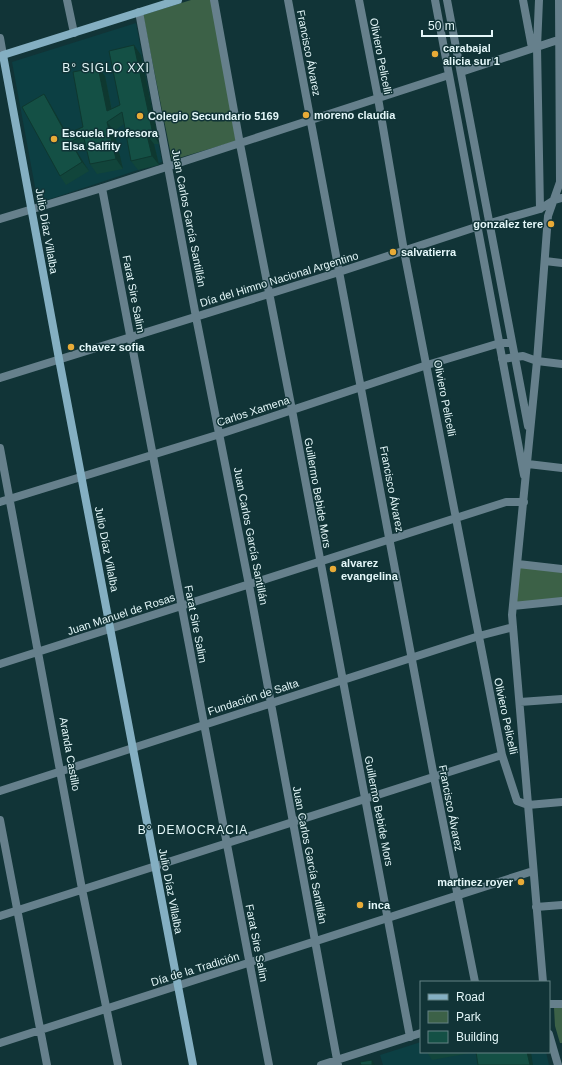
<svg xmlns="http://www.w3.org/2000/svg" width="562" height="1065" font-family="Arial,sans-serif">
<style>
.built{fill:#0c3f43}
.green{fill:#3c6147}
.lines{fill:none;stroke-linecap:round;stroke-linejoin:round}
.street{stroke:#66808c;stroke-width:8}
.secondary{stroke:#84afc2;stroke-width:8}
.wall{fill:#11453b}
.shaded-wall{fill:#0e3830}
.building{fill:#145045;stroke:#0e3830}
.poi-dot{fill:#e8ab37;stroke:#113437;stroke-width:1.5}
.labels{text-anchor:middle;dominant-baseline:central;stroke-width:3;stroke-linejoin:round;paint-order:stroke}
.poi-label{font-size:11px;font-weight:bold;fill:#e4f7f9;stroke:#113437;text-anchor:start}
.street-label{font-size:11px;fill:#e4f7f9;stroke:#113437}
.neighbourhood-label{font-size:12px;letter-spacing:1px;fill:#e4f7f9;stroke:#113437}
</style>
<rect width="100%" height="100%" fill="#113437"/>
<!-- built -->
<path class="built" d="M136 23 162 162 38 203 12 62Z
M421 1042V1052H546L549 1065H383L380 1055Z"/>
<!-- green -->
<path class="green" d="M191 0H211L236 141 172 160 143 15Z
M518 564 562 569V601L513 606Z
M562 1007V1043H560L555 1026 554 1008Z"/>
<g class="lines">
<!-- street -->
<path class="street" d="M67 0 74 33
M214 0 240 144 292 410 410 1037
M288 0 434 777 475 982
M359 0 378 98 404 251 502 755 517 801 528 805 562 802
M435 0 524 475
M447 0 528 426
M523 0 532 48
M539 0 537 47 540 209
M139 12 196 317 249 585 338 1065
M0 38 3 55 0 56
M461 72 558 40
M102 188 269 1065
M0 219 102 188 449 75
M545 261 562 263
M502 359 523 356 537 361 562 364
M0 378 339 272 476 227 540 209 554 200 562 198
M0 448 82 889 118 1065
M528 464 562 468
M0 502 220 434 427 365 500 343H512
M518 564 562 569
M513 606 562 601
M0 664 506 502H524
M520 702 562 699
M0 791 479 636 513 627
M0 820 47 1065
M536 907 562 905
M0 916 502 755
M543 982 512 615 537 361 548 216 560 182 559 0
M549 1004H562
M549 1034 558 1065
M0 1043 533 871
M321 1065 421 1033"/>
<!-- secondary -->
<path class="secondary" d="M178 0 3 55 59 359 193 1065"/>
</g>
<!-- wall -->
<path class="wall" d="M141 55 159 144H154L159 165 138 170 131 161 124 124 114 131 123 169 97 174 90 164 86 146 77 152 89 171 66 185 60 176 50 104 67 134 83 127 98 67 105 76 112 109 120 105Z
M427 1052H476L432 1060Z"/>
<!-- shaded-wall -->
<path class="shaded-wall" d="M134 45 141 55 159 144 153 134Z
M98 67 105 76 113 117 107 111Z
M44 94 50 104 73 144 66 134Z
M107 122 114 131 123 169 116 159Z
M147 135 154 144 159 165 152 156Z
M71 142 77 152 89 171 82 162Z
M527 1052H531L533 1065H530Z
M372 1060 375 1065H372Z"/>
<!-- building -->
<path class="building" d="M134 45 153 134 147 135 152 156 131 161 122 112 107 122 116 159 90 164 83 134 71 142 82 162 60 176 22 107 44 94 66 134 83 127 73 72 98 67 107 111 120 105 109 51Z
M476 1052H527L530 1065H478Z
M372 1060V1065H361L360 1062Z"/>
<!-- markers -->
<g class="poi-dot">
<circle cx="435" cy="54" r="4"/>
<circle cx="306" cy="115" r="4"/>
<circle cx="140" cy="116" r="4"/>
<circle cx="54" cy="139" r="4"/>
<circle cx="551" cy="224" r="4"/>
<circle cx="393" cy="252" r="4"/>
<circle cx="71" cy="347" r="4"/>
<circle cx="333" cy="569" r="4"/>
<circle cx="521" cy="882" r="4"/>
<circle cx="360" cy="905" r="4"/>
</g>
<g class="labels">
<!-- poi labels -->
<g class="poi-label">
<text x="443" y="48">carabajal<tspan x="443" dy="13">alicia sur 1</tspan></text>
<text x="314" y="115">moreno claudia</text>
<text x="148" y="116">Colegio Secundario 5169</text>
<text x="62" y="133">Escuela Profesora<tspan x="62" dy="13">Elsa Salfity</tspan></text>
<text x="543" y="224" text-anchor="end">gonzalez tere</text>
<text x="401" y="252">salvatierra</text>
<text x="79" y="347">chavez sofia</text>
<text x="341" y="563">alvarez<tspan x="341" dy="13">evangelina</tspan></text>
<text x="513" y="882" text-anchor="end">martinez royer</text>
<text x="368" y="905">inca</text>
</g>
<!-- street labels -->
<g class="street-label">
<text transform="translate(309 53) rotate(79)">Francisco Álvarez</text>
<text transform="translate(381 56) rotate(79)">Oliviero Pelicelli</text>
<text transform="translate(189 218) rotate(79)">Juan Carlos García Santillán</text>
<text transform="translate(47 231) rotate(80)">Julio Díaz Villalba</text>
<text transform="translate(279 279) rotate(-17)">Día del Himno Nacional Argentino</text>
<text transform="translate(134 294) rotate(79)">Farat Sire Salim</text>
<text transform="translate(445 398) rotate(79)">Oliviero Pelicelli</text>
<text transform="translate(253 411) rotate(-18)">Carlos Xamena</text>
<text transform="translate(392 489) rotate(79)">Francisco Álvarez</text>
<text transform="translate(318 493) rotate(80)">Guillermo Bebide Mors</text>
<text transform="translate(251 536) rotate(79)">Juan Carlos García Santillán</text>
<text transform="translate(107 549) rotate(79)">Julio Díaz Villalba</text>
<text transform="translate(121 614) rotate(-18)">Juan Manuel de Rosas</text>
<text transform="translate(196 624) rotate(79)">Farat Sire Salim</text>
<text transform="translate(253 697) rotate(-18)">Fundación de Salta</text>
<text transform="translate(506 716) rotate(78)">Oliviero Pelicelli</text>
<text transform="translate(70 754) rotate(80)">Aranda Castillo</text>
<text transform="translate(451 808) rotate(79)">Francisco Álvarez</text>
<text transform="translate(379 811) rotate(79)">Guillermo Bebide Mors</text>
<text transform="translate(310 855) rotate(79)">Juan Carlos García Santillán</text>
<text transform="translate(171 891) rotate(79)">Julio Díaz Villalba</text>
<text transform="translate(257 943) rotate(79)">Farat Sire Salim</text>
<text transform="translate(195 969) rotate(-17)">Día de la Tradición</text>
</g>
<!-- neighbourhood labels -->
<g class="neighbourhood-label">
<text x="106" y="68">B° SIGLO XXI</text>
<text x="193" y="830">B° DEMOCRACIA</text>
</g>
</g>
<!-- legend -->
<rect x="420" y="981" width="130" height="72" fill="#113437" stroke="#658285"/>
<rect x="428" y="994" width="20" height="6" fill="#84afc2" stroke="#658285"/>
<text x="456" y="1001" font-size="12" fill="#e4f7f9">Road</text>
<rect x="428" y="1011" width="20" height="12" fill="#3c6147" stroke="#658285"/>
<text x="456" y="1021" font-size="12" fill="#e4f7f9">Park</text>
<rect x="428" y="1031" width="20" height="12" fill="#145045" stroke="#658285"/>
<text x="456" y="1041" font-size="12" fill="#e4f7f9">Building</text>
<!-- scale -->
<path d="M422 30v6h70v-6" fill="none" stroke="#e4f7f9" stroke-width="2"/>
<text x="428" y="30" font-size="12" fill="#e4f7f9" stroke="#113437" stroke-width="3" paint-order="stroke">50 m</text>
</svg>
